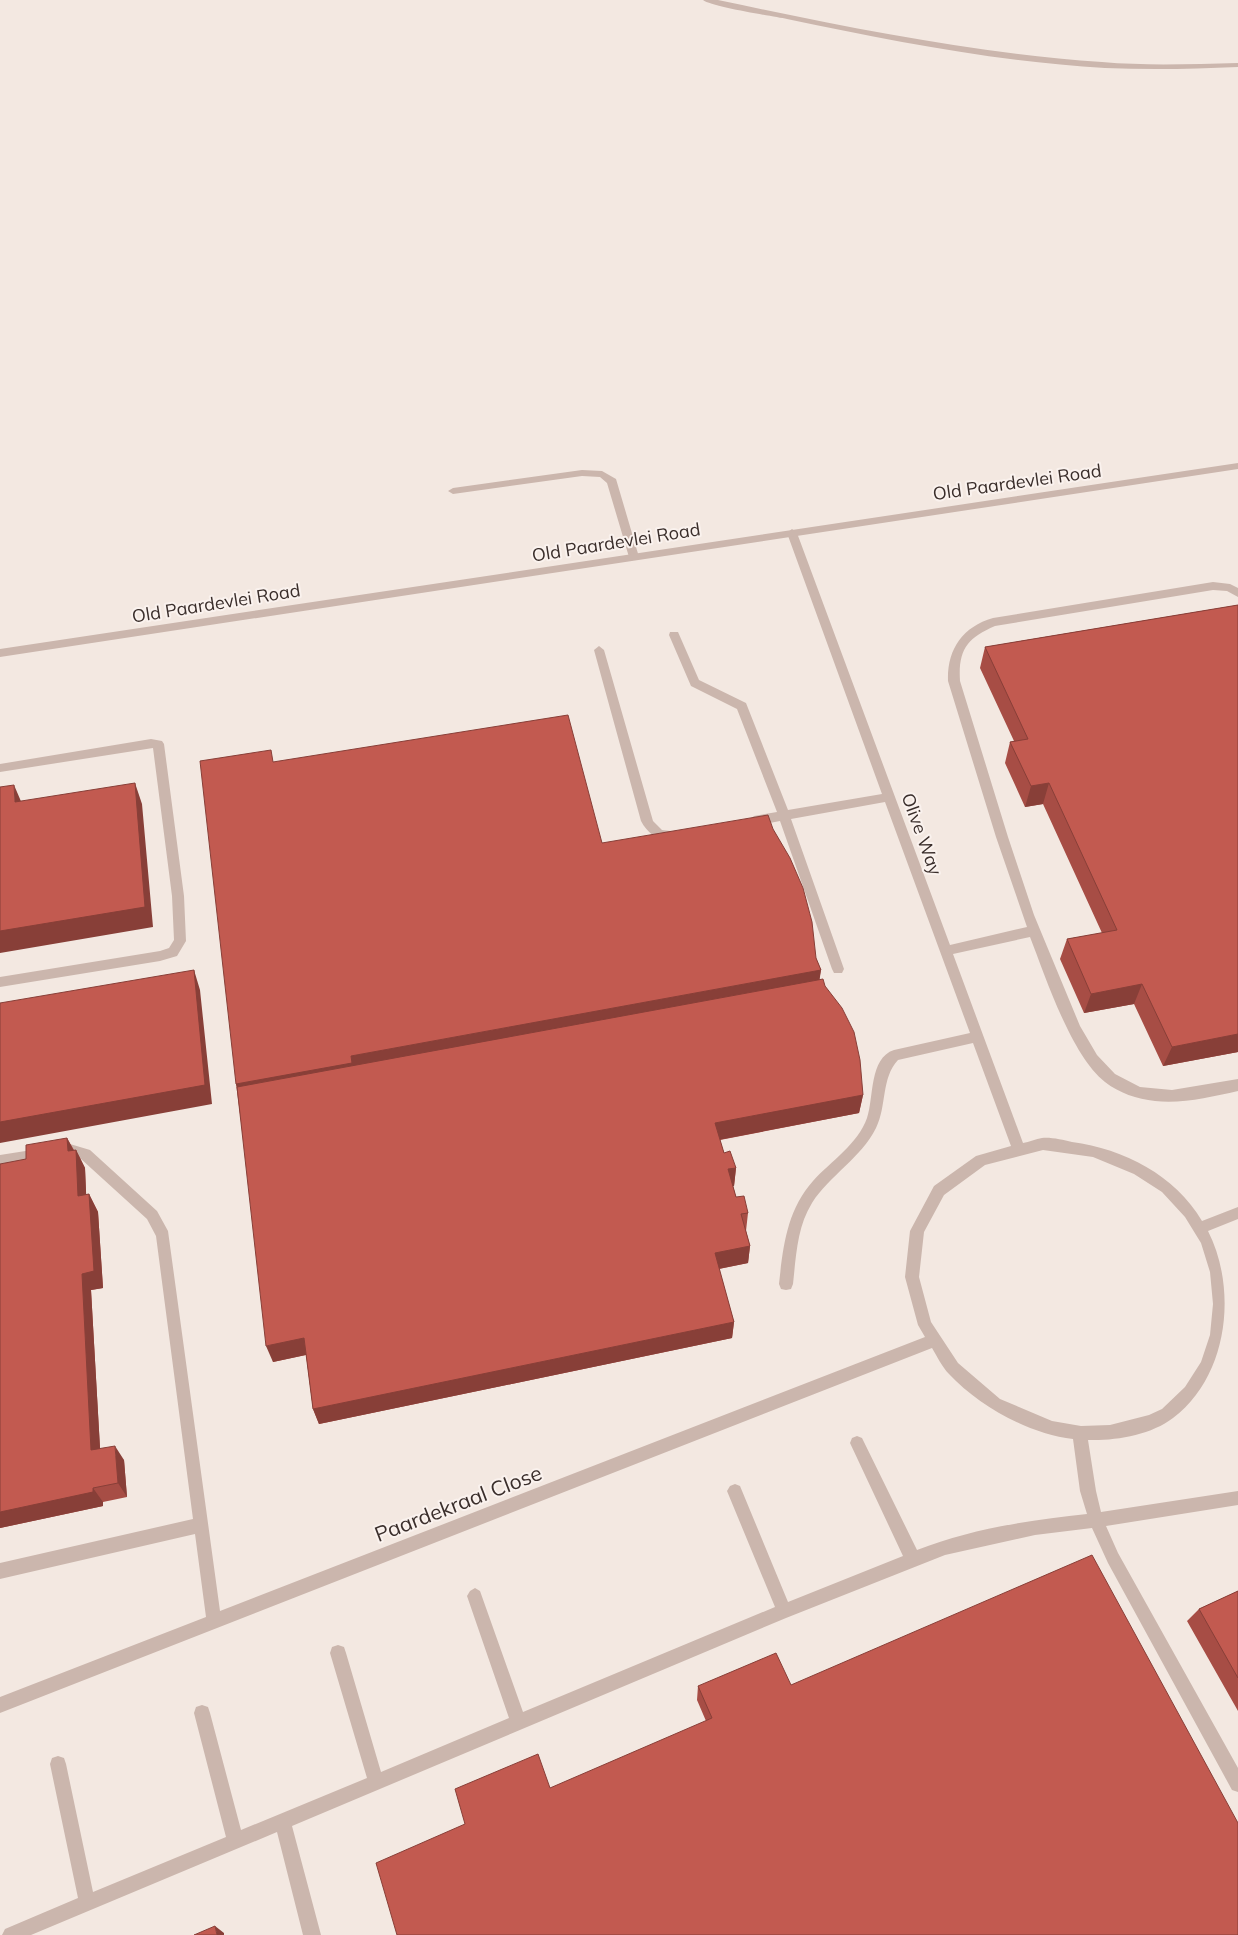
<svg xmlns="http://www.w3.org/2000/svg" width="1238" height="1935" font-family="Mulish,sans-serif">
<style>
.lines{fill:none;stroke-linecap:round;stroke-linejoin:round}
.lane{fill:#cbb6ad;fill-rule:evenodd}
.street{fill:#cbb6ad;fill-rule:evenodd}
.wall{fill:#a74d45}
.shaded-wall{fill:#883f38}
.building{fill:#c25a50;stroke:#883f38}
.labels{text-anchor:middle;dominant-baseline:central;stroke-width:4;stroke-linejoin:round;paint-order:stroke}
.street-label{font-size:18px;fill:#3a2e2b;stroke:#faf2ee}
.near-street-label{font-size:21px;fill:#3a2e2b;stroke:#faf2ee}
</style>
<rect width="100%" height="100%" fill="#f3e8e1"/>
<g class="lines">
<!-- lane -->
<path class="lane" d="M582 470 602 471 616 479 639 557 638 560H630L629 557 607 483 600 477 582 476 453 494 448 491 453 488Z
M792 529 797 533 950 945 1027 927 996 837 948 681C947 650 962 627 993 618L1213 582 1230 584 1238 588V597L1227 591 1213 590 995 626C967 638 958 650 960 681L1008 837 1034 915 1080 1026 1097 1055 1115 1074 1140 1087 1172 1090 1238 1079V1091C1211 1097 1182 1104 1155 1101 1137 1099 1119 1093 1105 1082 1071 1055 1046 978 1030 937L953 954 1023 1143C1029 1142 1036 1139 1042 1138 1051 1137 1063 1140 1072 1142 1124 1149 1175 1175 1202 1221L1238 1207V1219L1208 1231C1238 1290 1228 1377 1173 1418 1151 1435 1115 1441 1088 1440L1096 1491 1101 1512 1238 1491V1505L1106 1526 1118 1553 1238 1768V1792L1232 1790 1108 1563 1092 1528 1035 1535 945 1555 786 1618 292 1826 321 1935H303L277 1832 31 1935H2L5 1929 78 1898 50 1764 52 1758 58 1756 64 1758 66 1764 93 1892 226 1837 194 1713 196 1707 202 1705 208 1707 210 1713 241 1830 367 1778 330 1653 332 1647 338 1645 344 1647 346 1653 381 1772 509 1718 467 1596 470 1591 475 1588 480 1591 523 1712 775 1607 727 1491 730 1486 735 1484 740 1486 788 1602 903 1556 850 1443 852 1438 857 1436 862 1438 917 1550C971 1529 1029 1520 1087 1514L1080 1491 1073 1439C1029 1434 979 1406 949 1374 942 1367 937 1356 932 1348L0 1713V1697L206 1617 195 1534 0 1579V1563L193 1519 156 1236 147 1219 81 1159 70 1156 0 1167V1155L70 1144 90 1150 157 1211 168 1231 220 1611 925 1337 918 1325 905 1277 910 1231 934 1186 976 1156 1011 1146 973 1043 898 1060C881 1078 887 1106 876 1128 861 1158 830 1175 812 1203 797 1227 796 1257 793 1284L791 1289 786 1290 781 1289 779 1284C783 1247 787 1210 813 1181 831 1161 858 1144 867 1118 874 1098 869 1058 894 1050L970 1033 885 802 791 819 844 969 842 973H834L832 969 780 821 754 826 748 821 754 816 777 812 737 709 691 686 669 635 670 632H678L699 680 746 703 788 810 882 794 787 533ZM1043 1150 1093 1157 1134 1174 1162 1192 1185 1217 1201 1243 1210 1272 1213 1304 1210 1335 1201 1362 1185 1387 1162 1409 1149 1415 1110 1425 1081 1426 1052 1421 1000 1399 958 1363 931 1322 919 1277 924 1232 944 1195 985 1165Z
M599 646 604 650 653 821 662 830 679 832 681 835 679 838C662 844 649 836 641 821L594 650Z
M151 739 162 741 164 744 184 896 186 941 177 956 160 961 0 987V977L160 951 169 948 174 940 172 896 153 748 0 772V764Z"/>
<!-- street -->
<path class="street" d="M703 0H718C845 27 972 53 1102 62 1147 66 1193 64 1238 63V67C1194 69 1150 70 1105 68 998 62 892 41 787 19 772 16 712 7 703 0Z
M1238 463V469L0 657V649Z"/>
</g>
<!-- wall -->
<path class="wall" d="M1238 605V1052L1163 1066 1134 1004 1084 1013 1060 959 1067 939 1102 933 1043 804 1025 807 1005 763 1010 742 1014 741 980 668 985 647Z
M274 762 602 843 816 958 821 970 819 980 863 1095 859 1113 720 1140 724 1153 736 1168 734 1186H733L736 1197 748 1213 746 1231 750 1246 748 1263 719 1269 734 1322 732 1338 319 1424 313 1409 306 1355 273 1362 236 1084Z
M67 1138 74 1150H76L85 1168 86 1195 89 1194 98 1212 103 1288 91 1290 100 1449 124 1460 127 1497 103 1502V1506L0 1528 26 1159Z
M1238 1591V1711L1187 1621 1199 1609Z
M791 1685 706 1721 697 1700 698 1686Z"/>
<!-- shaded-wall -->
<path class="shaded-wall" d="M135 783 142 804 153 927 0 953V931Z
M1049 783 1043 804 1025 807 1031 786Z
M14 785 23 806 15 802Z
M194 970 200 990 212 1104 0 1143V1122Z
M821 970 818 990 242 1103 236 1084 351 1056Z
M1142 984 1134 1004 1084 1013 1091 994Z
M1238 1034V1052L1163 1066 1172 1047Z
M863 1095 859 1113 713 1141 715 1123Z
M67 1138 76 1155V1150L85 1168 87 1214 78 1196 68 1151Z
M736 1168 734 1186 726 1187 728 1169Z
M89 1194 98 1212 103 1288 91 1290 101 1465 91 1450 82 1274Z
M750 1246 748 1263 713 1270 715 1253Z
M734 1322 732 1338 319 1424 313 1409Z
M304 1338 310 1354 273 1362 266 1346Z
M115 1446 124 1460 127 1497 118 1483Z
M93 1488 103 1502V1506L0 1528V1512Z
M215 1926 224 1933V1935H217Z"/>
<!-- building -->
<path class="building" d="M1238 605V1034L1172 1047 1142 984 1091 994 1067 939 1117 930 1049 783 1031 786 1010 742 1028 739 985 647Z
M568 715 602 843 768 815 773 829 790 858 803 888 812 922 816 958 821 970 351 1056 352 1063 236 1084 200 761 271 750 273 762Z
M135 783 145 907 0 931V787L14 785 15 802Z
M194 970 205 1085 0 1122V1003Z
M823 979 825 986 842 1008 854 1032 860 1060 863 1095 715 1123 724 1153 730 1151 736 1168 728 1169 736 1197 744 1196 748 1213 741 1214 750 1246 715 1253 734 1322 313 1409 304 1338 266 1346 237 1087Z
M67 1138 68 1151 76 1150 78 1196 89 1194 94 1271 82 1274 91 1450 115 1446 118 1483 93 1488V1492L0 1512V1164L26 1159V1145Z
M1092 1555 1238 1823V1935H397L376 1863 465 1824 455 1789 538 1754 550 1788 712 1718 698 1686 776 1653 791 1685Z
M1238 1591V1678L1199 1609Z
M215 1926 217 1935H194Z"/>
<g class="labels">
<!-- street labels -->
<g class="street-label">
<text transform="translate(1017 482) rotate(-8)">Old Paardevlei Road</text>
<text transform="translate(616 542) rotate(-9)">Old Paardevlei Road</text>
<text transform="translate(216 603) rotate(-9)">Old Paardevlei Road</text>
<text transform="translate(922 834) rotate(70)">Olive Way</text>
</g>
<!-- near-street labels -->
<g class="near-street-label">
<text transform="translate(458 1503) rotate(-21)">Paardekraal Close</text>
</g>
</g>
</svg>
